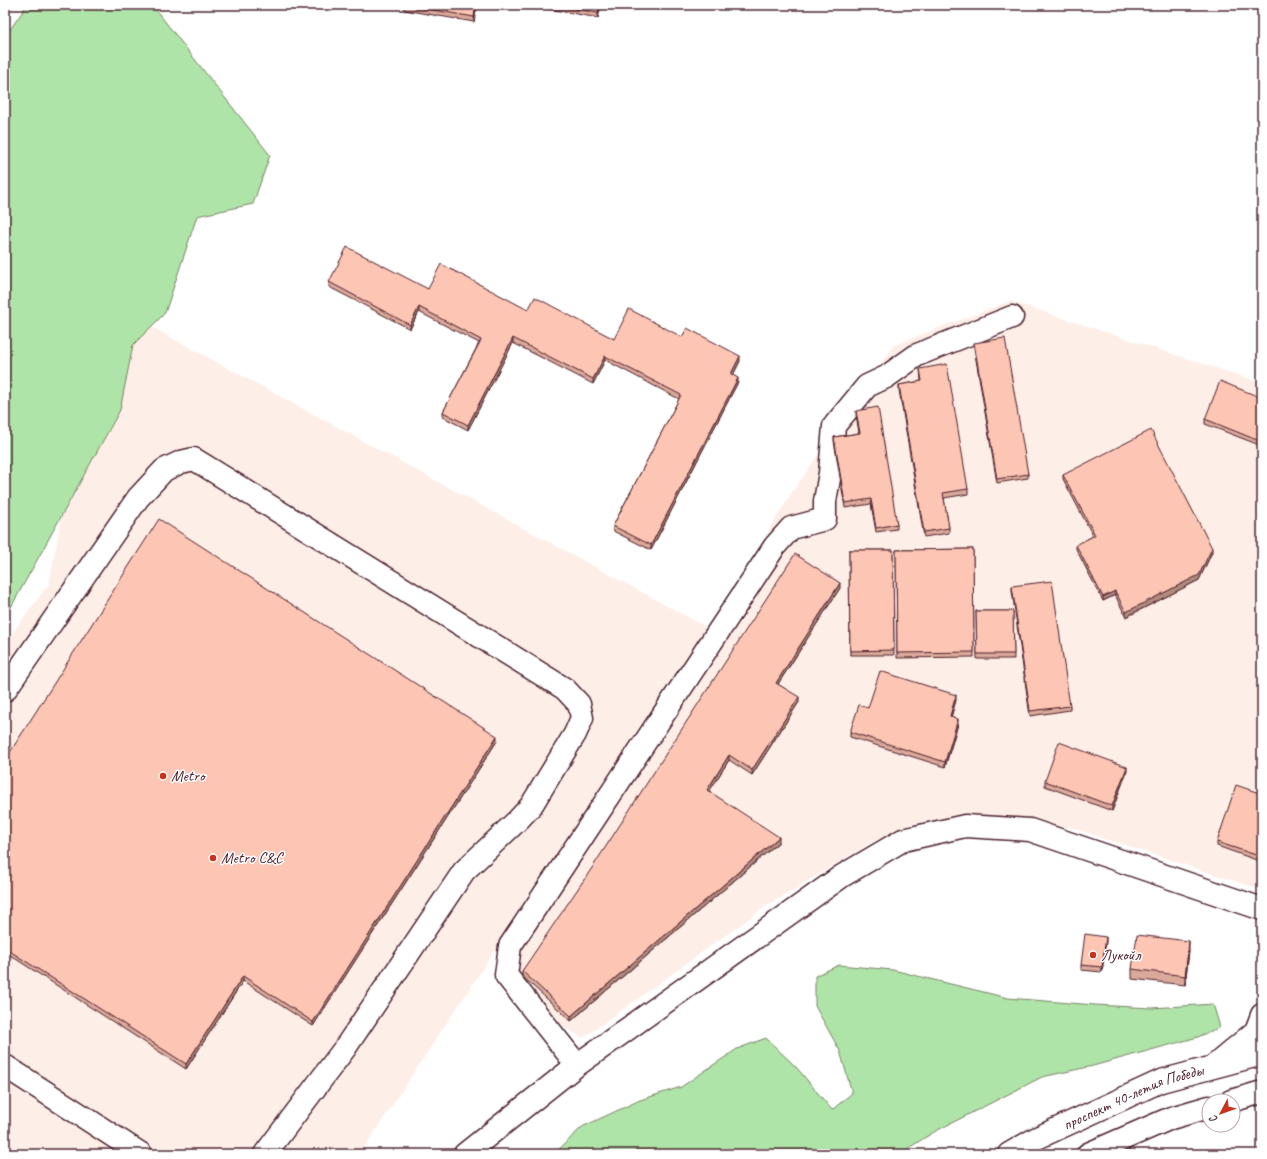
<svg xmlns="http://www.w3.org/2000/svg" width="1267" height="1159" font-family="Caveat,sans-serif">
<style>
.built{fill:#feeee8}
.green{fill:#aee4a7;stroke:#7c8269}
.lines{fill:none;stroke-linecap:round;stroke-linejoin:round}
.minor-casing{stroke:#4a1f2b;stroke-width:25}
.major-casing{stroke:#4a1f2b;stroke-width:25}
.minor{stroke:#fff;stroke-width:22}
.major{stroke:#fff;stroke-width:22}
.wall{fill:#daa99a;stroke:#4a1f2b}
.shaded-wall{fill:#b18a7d;stroke:#4a1f2b}
.building{fill:#fdc5b3;stroke:#4a1f2b}
.poi-dot{fill:#c8321e;stroke:#fff;stroke-width:1.5}
.labels{text-anchor:middle;dominant-baseline:central;stroke-width:3;stroke-linejoin:round;paint-order:stroke}
.poi-label{font-size:16px;fill:#4a1f2b;stroke:#fff;text-anchor:start}
.street-label{font-size:16px;fill:#4a1f2b;stroke:#fff}
</style>
<rect width="100%" height="100%" fill="#fff"/>
<filter id="ink" filterUnits="userSpaceOnUse"><feTurbulence type="fractalNoise" baseFrequency=".025" numOctaves="2"/><feDisplacementMap in="SourceGraphic" scale="8" xChannelSelector="R" yChannelSelector="G"/><feConvolveMatrix kernelMatrix="1 2 1 2 8 2 1 2 1" color-interpolation-filters="sRGB"/></filter>
<g filter="url(#ink)">
<!-- built -->
<path class="built" d="M102 300 708 628 360 1154H5V643L49 584Z
M1010 301 1262 383V890L1069 827 879 838 765 907 583 1038 517 1001 515 951 789 497 894 345Z"/>
<!-- green -->
<path class="green" d="M27 5H152L270 155 253 204 197 216 165 313 133 345 120 410 5 618V45L7 34Z
M839 965 893 970 1008 998 1095 1005 1152 1008 1213 1004 1220 1027 1198 1037 1093 1066 1042 1077 934 1132 899 1154H554L582 1127 640 1100 681 1087 737 1049 766 1038 797 1068 832 1110 852 1093 840 1051 815 1006V976Z"/>
<g class="lines">
<!-- minor casing -->
<g class="minor-casing">
<path id="minor" d="M5 690 138 498 164 470 181 462 194 459 565 689 579 704 582 718 575 734 531 806 518 820 464 871 345 1048 265 1154
M577 1065 506 975 510 946 775 546 791 528 825 519V501L830 473 834 426 867 386 886 377 917 355 1012 317
M5 1066 141 1154
M1214 1066 1256 1031 1262 1015
M465 1154 577 1065 842 876 903 840 965 826 1030 830 1262 909"/>
</g>
<!-- major casing -->
<g class="major-casing">
<g id="major">
<path d="M1231 1101 1262 1092"/>
<path id="s1" d="M1009 1154 1035 1139 1161 1081 1262 1054"/>
<path d="M1088 1154 1171 1118 1209 1107"/>
</g>
</g>
<!-- minor -->
<use href="#minor" class="minor"/>
<!-- major -->
<use href="#major" class="major"/>
</g>
<!-- wall -->
<path class="wall" d="M404 5H477L474 22 404 10Z
M528 5H601L598 18Z
M329 282 428 289 528 310 614 339 682 337 740 361 733 375 738 382 651 550 613 531V526L679 399 605 360 593 384 513 343 468 430 443 417V412L479 343 419 312 410 329 329 287Z
M974 343 1028 474V478L997 483 974 348Z
M920 369 968 489V494L944 498 949 528V533L924 537 899 390V385L921 381Z
M1262 398V446L1205 424V419Z
M856 411 897 524V529L876 532 871 504 845 508 834 441V437L859 433 856 415Z
M1063 475 1212 552 1199 580 1126 617 1115 595 1103 601 1076 549V545L1093 536 1063 479Z
M973 549 974 657 897 658 896 550Z
M849 550H893L894 655H850Z
M1012 586 1070 706V710L1030 716 1012 591Z
M840 588 778 684 799 702 752 775 729 760 709 791 779 842 571 1021 522 976V971Z
M976 611H1013L1014 659H977Z
M956 700 951 717 958 724 945 767 850 737V732L868 708Z
M497 741 313 1026 243 981 186 1069 5 952V760Z
M1127 771 1112 811 1045 786V781Z
M1262 794V862L1217 846V842Z
M1106 941 1102 972 1081 970V965Z
M1189 951 1185 985 1132 979V969Z"/>
<!-- shaded-wall -->
<path class="shaded-wall" d="M476 5H477L474 22V17Z
M600 5H601L598 18V13Z
M419 307V312L410 329V325Z
M513 338V343L468 430V425Z
M605 356V360L593 384V379Z
M740 356V361L731 379V374Z
M738 378V382L651 550V545Z
M1212 548V552L1199 580 1126 617V612Z
M840 583V588L776 687V683Z
M1115 591V595L1103 601V597Z
M956 695V700L950 721V716Z
M799 697V702L752 775V770Z
M958 719V724L945 767V762Z
M497 736V741L313 1026V1022Z
M729 755V760L707 795V790Z
M1127 767V771L1112 811V806Z
M779 837V842L571 1021V1016Z
M1106 937V941L1102 972V967Z
M1189 941V951L1185 985V976Z
M243 976V981L186 1069V1064Z"/>
<!-- building -->
<path class="building" d="M404 5H476L474 17Z
M554 5H600L598 13Z
M347 247 428 289 441 264 528 310 535 297 614 339 629 309 682 337 687 328 740 356 731 374 738 378 651 545 613 526 681 395 605 356 593 379 513 338 468 425 443 412 481 340 419 307 410 325 329 282Z
M1005 338 1028 474 997 479 974 343Z
M947 364 968 489 943 493 949 528 924 532 899 385 922 381 920 369Z
M1220 381 1262 398V442L1205 419Z
M878 407 897 524 876 528 871 499 845 503 834 437 860 433 856 411Z
M1151 430 1212 548 1199 575 1126 612 1115 591 1103 597 1076 545 1095 535 1063 475Z
M159 519 497 736 313 1022 243 976 186 1064 5 948V760Z
M973 549 974 652 897 653 896 550Z
M849 550H893L894 650 850 651Z
M795 554 840 583 776 683 799 697 752 770 729 755 707 790 779 837 571 1016 522 971 592 868Z
M1052 581 1070 706 1030 711 1012 586Z
M976 611H1013L1014 654H977Z
M880 671 956 695 950 716 958 719 945 762 850 732 859 705 868 708Z
M1059 742 1127 767 1112 806 1045 781Z
M1236 785 1262 794V857L1217 842Z
M1085 934 1106 937 1102 967 1081 965Z
M1137 935 1189 941 1185 976 1132 969Z"/>
</g>
<!-- markers -->
<g class="poi-dot">
<circle cx="163" cy="776" r="4"/>
<circle cx="213" cy="858" r="4"/>
<circle cx="1093" cy="955" r="4"/>
</g>
<g class="labels">
<!-- poi labels -->
<g class="poi-label">
<text x="171" y="776">Metro</text>
<text x="221" y="858">Metro C&amp;C</text>
<text x="1101" y="955">Лукойл</text>
</g>
<!-- street labels -->
<g class="street-label">
<text stroke="none"><textPath href="#s1" startOffset="137">проспект 40-летия Победы</textPath></text>
</g>
</g>
<!-- margin -->
<rect width="1267" height="1159" fill="none" stroke="#fff" stroke-width="20"/>
<rect x="10" y="10" width="1247" height="1139" fill="none" stroke="#4a1f2b" stroke-width="1.5" filter="url(#ink)"/>
<!-- north arrow -->
<g transform="translate(1221 1113) rotate(229)"><circle r="19" fill="#ffffff" stroke="#b7a5aa"/>
<path d="M0-3L7 15L0 10L-7 15Z" fill="#c8321e"/>
<text y="-6" font-size="11" font-weight="bold" text-anchor="middle" fill="#4a1f2b">С</text>
</g>
</svg>
